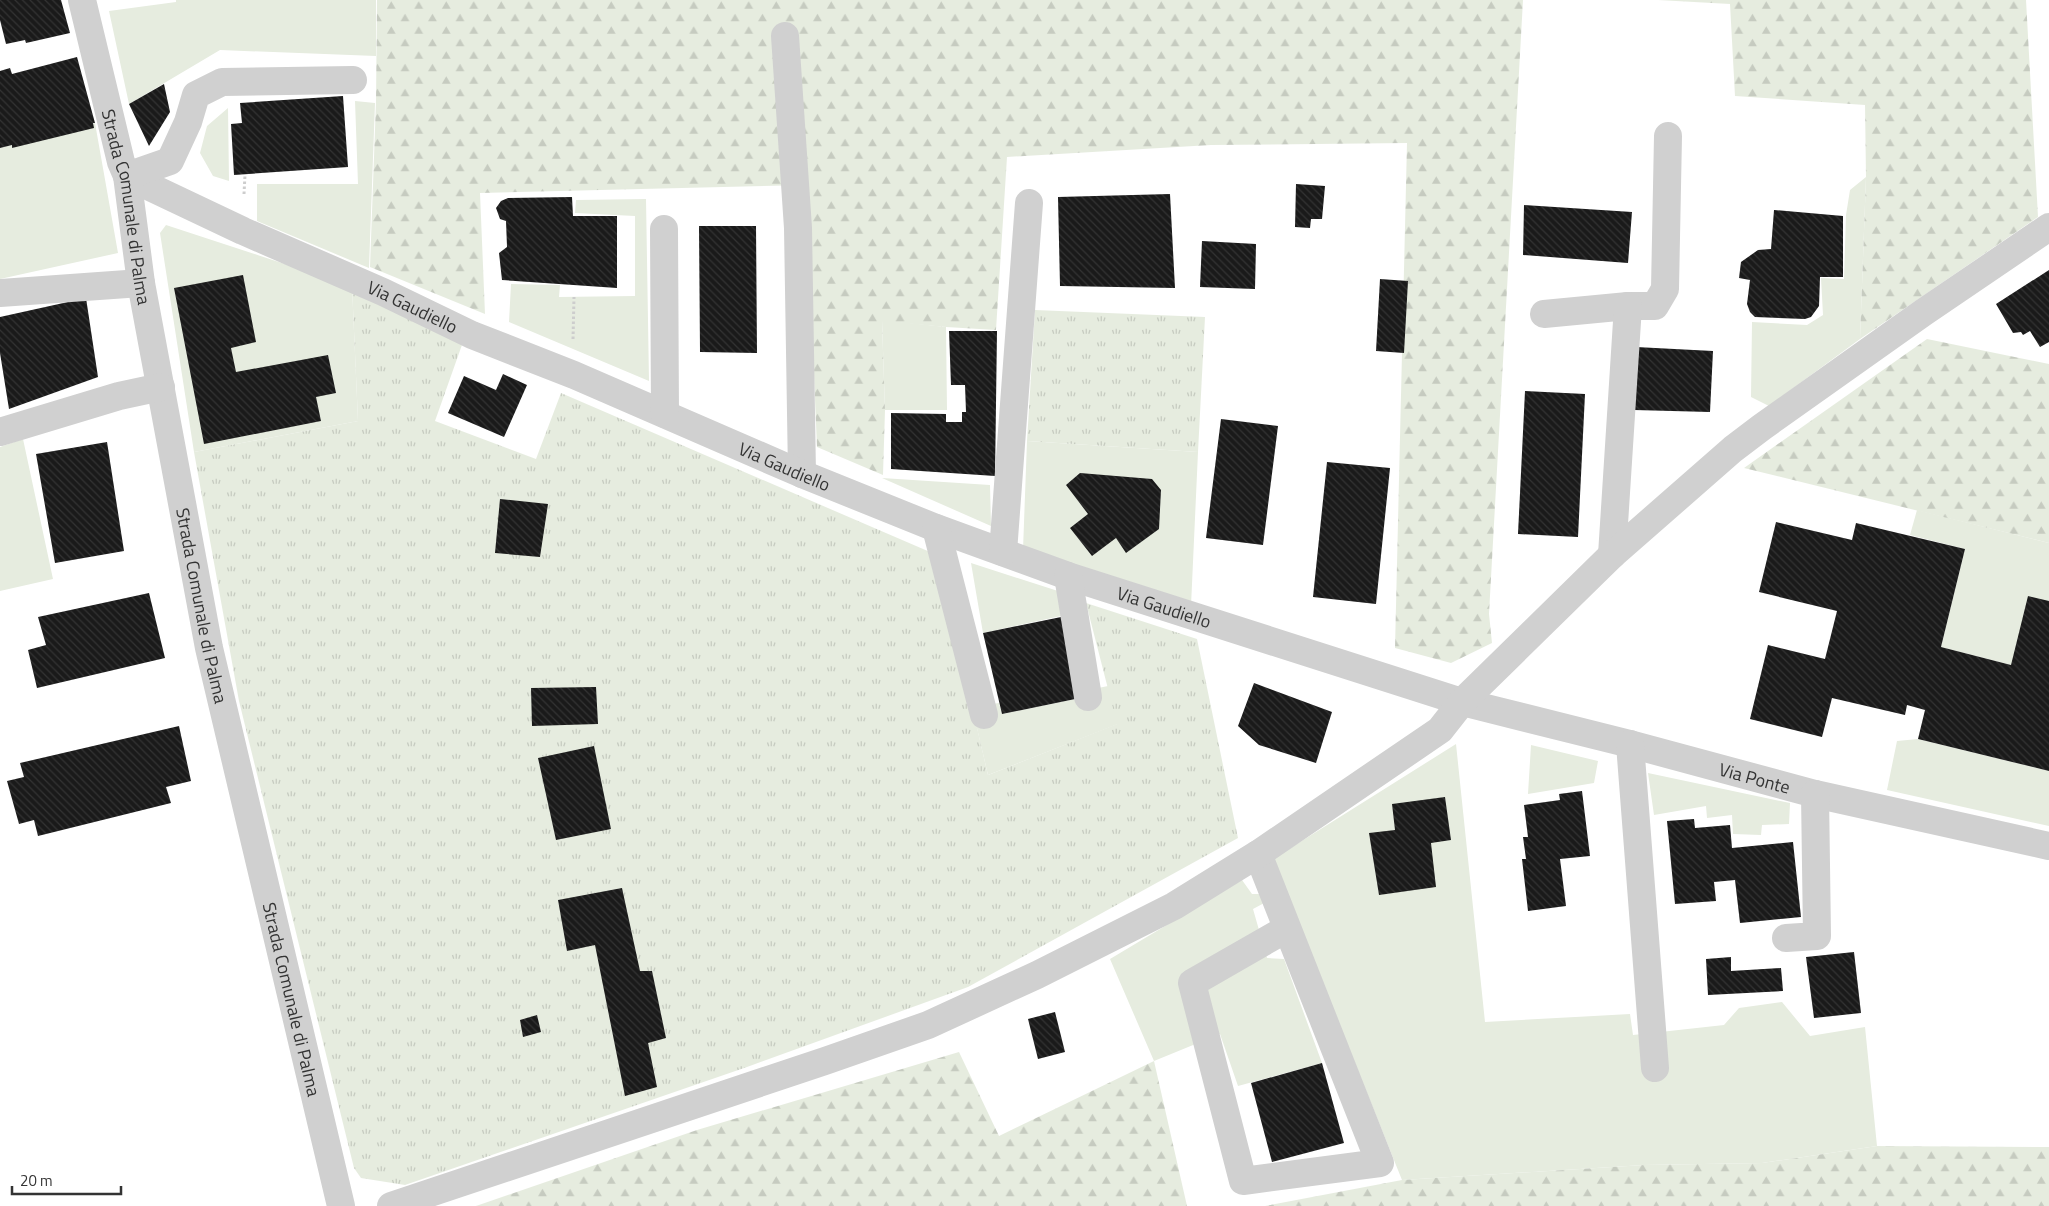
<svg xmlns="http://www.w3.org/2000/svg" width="2049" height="1206" font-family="'Titillium Web',sans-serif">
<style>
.green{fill:#e6ecdf}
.forest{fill:url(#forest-firs)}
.park{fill:url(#park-tufts)}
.building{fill:url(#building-back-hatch)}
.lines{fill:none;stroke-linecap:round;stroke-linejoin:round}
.path{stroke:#cdcdcd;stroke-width:3;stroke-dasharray:2.5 2.5;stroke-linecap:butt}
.minor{stroke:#d0d0d0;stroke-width:28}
.labels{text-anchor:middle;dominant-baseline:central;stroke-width:5;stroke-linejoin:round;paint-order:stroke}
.street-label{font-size:18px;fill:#333;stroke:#fff}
</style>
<defs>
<pattern id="forest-firs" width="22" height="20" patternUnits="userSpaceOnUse" patternTransform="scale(1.25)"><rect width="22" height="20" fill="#e6ecdf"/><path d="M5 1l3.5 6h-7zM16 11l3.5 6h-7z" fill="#c6cbc0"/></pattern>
<pattern id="park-tufts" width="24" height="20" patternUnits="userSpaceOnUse" patternTransform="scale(1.25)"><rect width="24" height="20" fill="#e6ecdf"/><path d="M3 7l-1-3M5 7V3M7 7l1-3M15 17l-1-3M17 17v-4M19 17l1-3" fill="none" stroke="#c6cbc0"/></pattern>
<pattern id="building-back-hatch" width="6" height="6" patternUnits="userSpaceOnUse" patternTransform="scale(1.25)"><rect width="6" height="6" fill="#1a1a1a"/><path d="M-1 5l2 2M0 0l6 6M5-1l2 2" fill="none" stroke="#333"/></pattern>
</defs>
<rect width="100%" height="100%" fill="#fff"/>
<!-- green -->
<path class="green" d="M176 0H376V56L220 50 129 104 109 11 176 2Z
M355 101 375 103 369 268 257 221V184H358Z
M228 108 229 181 213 176 200 153 207 126Z
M95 123 118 253 0 279V148Z
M1866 177 1860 339 1769 406 1751 397 1752 322 1807 325 1823 315 1821 278 1844 279 1846 215 1850 190Z
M646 199 649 381 509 322 511 284 560 285 559 297 635 296V216L575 213 576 200Z
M166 225 352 286 358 421 194 452 160 233Z
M882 320 946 327 947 410H885Z
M23 439 53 579 0 591V447Z
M1027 441 1198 452 1191 606 1023 550Z
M882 478 990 485 991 526Z
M1917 510 2049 543V601L2011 665 1941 647 1965 549 1910 535Z
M971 563 1058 591 1061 616 983 633Z
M1108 686 1118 724 988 775 972 707 999 703 1002 714 1080 698 1079 692Z
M1918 739 2049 771V826L1887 790 1897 741Z
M1456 744 1485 1022 1630 1014 1633 1035 1724 1025 1739 1008 1782 1002 1810 1036 1865 1027 1877 1146 1762 1163 1644 1165 1402 1180 1273 859Z
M1531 745 1598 761 1594 783 1528 794Z
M1648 773 1790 803 1789 824 1762 825 1761 835 1733 834 1732 815 1707 818 1706 806 1654 815Z
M1242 880 1252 894H1266V902L1253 909 1267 958 1284 959 1322 1063 1238 1086 1220 1034 1154 1061 1110 959Z"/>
<!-- forest -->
<path class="forest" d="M377 0H1523L1489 614 1492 643 1451 663 1395 648 1407 143 1211 145 1007 157 996 330 946 327 882 321 885 410 883 475 817 447 806 185 480 193 485 314 370 267 376 102Z
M1658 0H2026L2038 217 1860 339 1866 177 1865 105 1735 96 1730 4Z
M1927 339 2049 364V543L1744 468Z
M959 1052 999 1136 1154 1061 1187 1206H476L697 1130Z
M1877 1146 2049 1147V1206H1265L1402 1180 1644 1165 1762 1163Z"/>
<!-- park -->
<path class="park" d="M352 286 463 342 435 421 536 459 561 393 937 555 988 775 1117 724 1086 603 1197 639 1238 838 968 987 747 1067 405 1185 361 1178 354 1168 239 701 194 452 358 421Z
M1035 310 1205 317 1198 452 1027 441Z"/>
<!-- building -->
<path class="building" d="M0 0H61L70 33 26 43 25 40 6 44 0 20Z
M77 57 95 123H93L94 128 12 148V145L0 148V71L10 68 12 74Z
M164 84 170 112 149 146 129 104Z
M343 96 348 167 234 175 231 124 242 123 240 103Z
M1296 184 1325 186 1322 219H1311L1310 228 1295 227Z
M1170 194 1175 288 1060 286 1058 197Z
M572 197 573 216H617V288L502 280 499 253 507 247 506 221 500 219 496 208 501 201 508 198Z
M1524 205 1632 212 1628 263 1523 255Z
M1774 210 1843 216V277H1820L1819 306 1811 317 1805 319 1755 317 1750 312 1747 304 1750 280 1739 278 1741 262 1758 250 1771 249Z
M699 226H756L757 353 700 352Z
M1202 241 1256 244 1255 289 1200 287Z
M2049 270V342L2040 347 2030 331 2023 335 2021 332 2013 333 1996 304Z
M243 275 256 342 231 348 236 372 328 355 336 393 316 397 321 421 204 444 174 288Z
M1380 279 1408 281 1404 353 1376 351Z
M86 298 98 377 9 409 0 353V317Z
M949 331H997L995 476 891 469V413L946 414V422H962V412H966L965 385H951Z
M1636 347 1713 351 1710 412 1634 410Z
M503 374 527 385 504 437 448 413 464 376 496 390Z
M1525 391 1585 394 1578 537 1518 534Z
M1221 419 1278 426 1263 545 1206 538Z
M107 442 124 551 55 563 36 454Z
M1327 462 1390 468 1376 604 1313 597Z
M1080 473 1152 479 1161 490 1159 529 1126 553 1116 538 1092 556 1070 528 1088 514 1066 485Z
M500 499 548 504 540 557 495 553Z
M1776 522 1852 540 1856 523 1965 549 1941 647 2011 665 2028 596 2049 601V771L1918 739 1925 710 1907 705 1905 715 1832 698 1822 737 1750 719 1768 645 1825 659 1837 611 1759 592Z
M149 593 165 658 37 688 28 650 46 645 38 617Z
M1061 617 1080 698 1002 714 983 633Z
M1254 683 1332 712 1316 763 1259 745 1238 726Z
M596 687 598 724 532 726 531 688Z
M179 726 191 781 166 787 171 803 38 836 34 820 19 824 7 781 24 777 20 763Z
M594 746 611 829 556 840 538 758Z
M1582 791 1590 856 1560 859 1566 906 1528 911 1522 859H1526L1523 837H1528L1524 805 1560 800 1559 794Z
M1445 797 1451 840 1431 843 1436 887 1379 895 1369 833 1395 830 1392 804Z
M1694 819 1695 828 1730 825 1732 848 1793 842 1801 917 1740 923 1735 880 1714 882 1716 901 1675 904 1667 821Z
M622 888 640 971H652L666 1038 648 1043 657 1087 625 1096 595 945 567 951 558 900Z
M1854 952 1861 1013 1814 1018 1806 957Z
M1731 957V971L1781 968 1783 991 1708 995 1706 959Z
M1055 1012 1065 1052 1038 1059 1028 1019Z
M537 1015 541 1032 523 1037 520 1020Z
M1322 1063 1344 1143 1272 1162 1251 1083Z"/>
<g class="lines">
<!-- path -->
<path class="path" d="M244 194 245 175
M573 339 574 297"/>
<!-- minor -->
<g class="minor">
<path id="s1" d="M82 0 121 162 127 176 141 283 209 648 341 1206"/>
<path d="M785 36 798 228 802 474"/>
<path id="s2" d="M127 176 243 231 383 292 472 335 574 375 802 474 936 528 1068 576 1462 702 1630 744 1815 794 2049 846"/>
<path d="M127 176 170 161 188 122 196 95 222 82 353 80"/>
<path d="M664 229 665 414"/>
<path d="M0 293 141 283"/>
<path d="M1544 314 1628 306H1655L1665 289 1668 136"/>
<path d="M0 432 119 396 161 387"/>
<path d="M936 528 984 715"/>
<path d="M1003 552 1029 203"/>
<path d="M1612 555 1628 306"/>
<path d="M1068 576 1088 697"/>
<path d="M1630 744 1655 1068"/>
<path d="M1258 854 1380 1163 1243 1181 1192 983 1286 929"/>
<path d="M1786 938 1817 936 1815 794"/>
<path d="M391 1206 825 1061 928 1025 1037 975 1174 906 1258 854 1440 730 1462 702 1612 555 1733 449 1762 427 1924 312 2049 227"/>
</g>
</g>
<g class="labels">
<!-- street labels -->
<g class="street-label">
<text stroke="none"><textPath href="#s1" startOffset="212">Strada Comunale di Palma</textPath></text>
<text stroke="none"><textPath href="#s2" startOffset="314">Via Gaudiello</textPath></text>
<text stroke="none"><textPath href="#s2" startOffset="719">Via Gaudiello</textPath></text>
<text stroke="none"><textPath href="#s1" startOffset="618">Strada Comunale di Palma</textPath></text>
<text stroke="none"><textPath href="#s2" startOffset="1124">Via Gaudiello</textPath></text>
<text stroke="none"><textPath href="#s2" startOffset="1739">Via Ponte</textPath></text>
<text stroke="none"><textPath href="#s1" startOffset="1022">Strada Comunale di Palma</textPath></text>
</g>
</g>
<!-- scale -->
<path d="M12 1186v8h109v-8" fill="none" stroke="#333333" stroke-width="2.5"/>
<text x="20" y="1186" font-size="15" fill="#333333" stroke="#ffffff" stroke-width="4" paint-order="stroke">20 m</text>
</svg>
